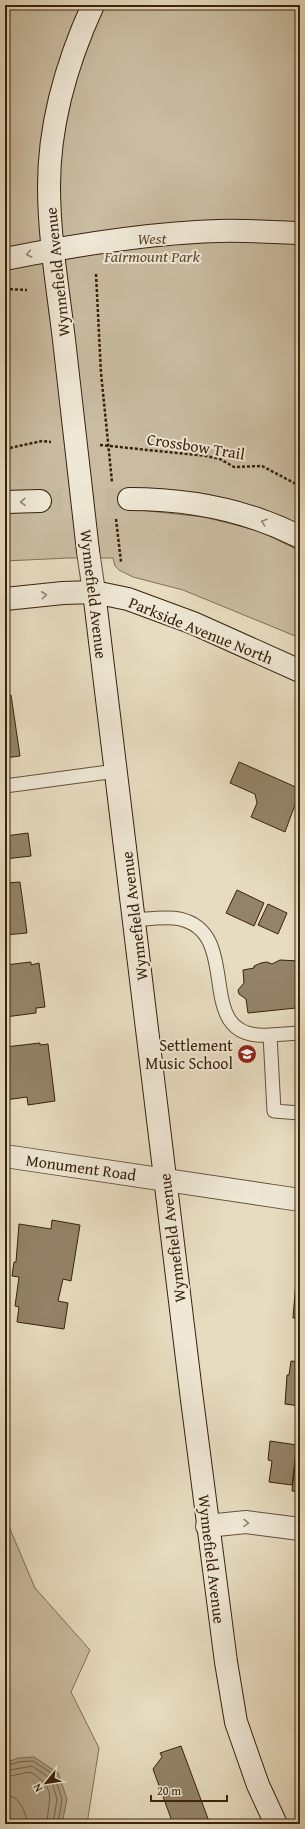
<svg xmlns="http://www.w3.org/2000/svg" width="305" height="1829" font-family="'Gentium Book Plus',serif">
<style>
.green{fill:#c9bca1;stroke:#816f56}
.water{fill:#ac9d82;stroke:#7e6c52}
.lines{fill:none;stroke-linecap:round;stroke-linejoin:round}
.shore{stroke:#726046;stroke-width:1}
.building{fill:#938369;stroke:#39220a}
.secondary-tunnel{stroke:#c4b79c;stroke-width:22;stroke-dasharray:22 11;stroke-linecap:butt}
.lane-casing{stroke:#645038;stroke-width:15}
.street-casing{stroke:#645038;stroke-width:24}
.secondary-casing{stroke:#39220a;stroke-width:24}
.path{stroke:#39220a;stroke-width:2.5;stroke-dasharray:3 2;stroke-linecap:butt}
.lane{stroke:#efe8d6;stroke-width:13}
.street{stroke:#efe8d6;stroke-width:22}
.secondary{stroke:#efe8d6;stroke-width:22}
.oneway{stroke:#948570}
.labels{text-anchor:middle;dominant-baseline:central;stroke-width:4;stroke-linejoin:round;paint-order:stroke}
.park-label{font-size:16px;font-style:italic;fill:#5d4830;stroke:#efe8d6}
.street-label{font-size:16px;fill:#39220a;stroke:#efe8d6}
.poi-label{font-size:16px;fill:#39220a;stroke:#efe8d6;text-anchor:end}
</style>
<rect width="100%" height="100%" fill="#e7dcc0"/>
<filter id="stains"><feTurbulence type="fractalNoise" baseFrequency=".005" numOctaves="4"/><feColorMatrix values="0 0 0 0 .2 0 0 0 0 .09 0 0 0 0 .02 0 0 0 .5 -.17"/></filter>
<radialGradient id="worn" r=".72"><stop offset=".6" stop-color="#630" stop-opacity="0"/><stop offset="1" stop-color="#630" stop-opacity=".3"/></radialGradient>
<!-- green -->
<path class="green" d="M5 5H300V528L243 506 130 509 204 517 259 531 300 551V638L183 590 133 577 119 570 115 566 113 558H68L5 561V513L42 512 40 493H5Z
M5 1517 35 1588 90 1650 71 1692 99 1748 87 1824H5Z"/>
<!-- water -->
<path class="water" d="M34 1757 58 1773 67 1799 62 1824H12L5 1807V1763L18 1758Z"/>
<g class="lines">
<!-- shore -->
<path class="shore" d="M5 1766 19 1762 33 1761 54 1775 62 1799 58 1824
M5 1771 32 1766 51 1779 57 1799 53 1824
M5 1777 30 1772C58 1789 48 1798 47 1824
M5 1795C19 1795 26 1811 27 1824"/>
</g>
<!-- building -->
<path class="building" d="M11 695 20 756 5 758V696Z
M239 762 298 788 300 791 285 832 251 817 257 803 255 794 230 783Z
M28 833 31 856 5 859V836Z
M20 882 27 933 5 935V883Z
M237 890 264 903 254 926 226 913Z
M268 904 287 913 278 934 258 925Z
M280 960 300 961V1017L297 1018 296 1008 248 1013 246 999 239 994 238 990 244 983 243 970 254 968V966L261 963 267 962 272 964Z
M31 962V965L39 963 45 1007 36 1008V1013L5 1017V965Z
M40 1043V1045L48 1044 55 1101 28 1105 27 1097 5 1100V1047Z
M52 1220 80 1225 71 1281 63 1279 58 1301 68 1303 64 1329 17 1322 19 1307 15 1306 19 1277 12 1276 14 1262H16L19 1224 51 1229Z
M296 1281 300 1282V1319L293 1318Z
M291 1361 300 1362V1408V1406L285 1404 287 1375H289Z
M270 1441 297 1445 292 1485 269 1482 272 1461 268 1460Z
M297 1445H300V1492L292 1491Z
M181 1746 210 1824H173L153 1769 162 1757 160 1753Z"/>
<g class="lines">
<!-- secondary-tunnel -->
<path class="secondary-tunnel" d="M40 501 129 499"/>
<!-- lane casing -->
<g class="lane-casing">
<path id="lane" d="M5 786 116 771
M134 920C149 919 166 916 180 919 246 934 189 1042 270 1035
M300 1033 270 1035 274 1111 300 1113"/>
</g>
<!-- street casing -->
<g class="street-casing">
<path id="street" d="M88 551 94 592
M5 1156 300 1200
M207 1526 246 1522 300 1529"/>
</g>
<!-- secondary casing -->
<g class="secondary-casing">
<path id="secondary" d="M5 259C75 245 147 233 218 231 245 230 273 232 300 233
M129 499C188 499 247 510 300 537
M5 502 40 501
M88 551C80 481 72 410 64 340 58 289 49 238 49 186 49 124 67 62 93 5
M94 592 191 1392 226 1662 236 1722 258 1785 276 1824
M5 599 63 593 94 592 128 599 193 623 300 671"/>
</g>
<!-- path -->
<path class="path" d="M96 274 101 373 112 482
M5 289 27 290
M100 445 206 456 220 459 234 467 262 466 300 486
M5 449 42 441 51 442
M116 519 121 562"/>
<!-- lane -->
<use href="#lane" class="lane"/>
<!-- street -->
<use href="#street" class="street"/>
<!-- secondary -->
<use href="#secondary" class="secondary"/>
</g>
<!-- one-way arrows -->
<defs><path id="oneway-chevron" d="M-2-3.5L2.5 0L-2 3.5" fill="none" stroke-width="1.6" stroke-linecap="round" stroke-linejoin="round"/></defs>
<g class="oneway">
<use href="#oneway-chevron" transform="translate(29 254) rotate(169)"/>
<use href="#oneway-chevron" transform="translate(23 502) rotate(178)"/>
<use href="#oneway-chevron" transform="translate(264 522) rotate(-161)"/>
<use href="#oneway-chevron" transform="translate(44 595) rotate(-6)"/>
<use href="#oneway-chevron" transform="translate(246 1523) rotate(1)"/>
</g>
<!-- icons -->
<defs>
<g id="school-disc" transform="scale(1)"><circle r="9.5" fill="#8f2418" stroke="#efe8d6"/><path d="M0-5L7-2L0 1L-7-2ZM-4 1L0 2.5L4 1V4Q0 6-4 4Z" fill="#fff"/></g>
</defs>
<g fill-rule="evenodd">
<use href="#school-disc" x="247" y="1054"/>
</g>
<g class="labels">
<!-- park labels -->
<g class="park-label">
<text x="152" y="238">West<tspan x="152" dy="18">Fairmount Park</tspan></text>
</g>
<!-- street labels -->
<g class="street-label">
<text transform="translate(57 272) rotate(-96)">Wynnefield Avenue</text>
<text transform="translate(196 446) rotate(9)">Crossbow Trail</text>
<text transform="translate(94 594) rotate(83)">Wynnefield Avenue</text>
<text transform="translate(201 630) rotate(22)">Parkside Avenue North</text>
<text transform="translate(134 916) rotate(-97)">Wynnefield Avenue</text>
<text transform="translate(81 1167) rotate(8)">Monument Road</text>
<text transform="translate(172 1238) rotate(-97)">Wynnefield Avenue</text>
<text transform="translate(212 1559) rotate(83)">Wynnefield Avenue</text>
</g>
<!-- poi labels -->
<g class="poi-label">
<text x="233" y="1045">Settlement<tspan x="233" dy="18">Music School</tspan></text>
</g>
</g>
<!-- margin -->
<rect width="305" height="1829" fill="none" stroke="#e7dcc0" stroke-width="20"/>
<rect x="6" y="6" width="293" height="1817" fill="none" stroke="#39220a" stroke-width="2"/>
<rect x="10" y="10" width="285" height="1809" fill="none" stroke="#39220a"/>
<!-- north arrow -->
<g transform="translate(46 1783) rotate(240)" stroke="#efe8d6" stroke-width="3" paint-order="stroke">
<path d="M0-3L7 15L0 10L-7 15Z" fill="#39220a"/>
<text y="-6" font-size="11" font-weight="bold" text-anchor="middle" fill="#39220a">N</text>
</g>
<!-- scale -->
<path d="M151 1795v6h76v-6" fill="none" stroke="#39220a" stroke-width="2"/>
<text x="157" y="1795" font-size="12" fill="#39220a" stroke="#efe8d6" stroke-width="3" paint-order="stroke">20 m</text>
<rect width="100%" height="100%" filter="url(#stains)"/>
<rect width="100%" height="100%" fill="url(#worn)"/>
</svg>
